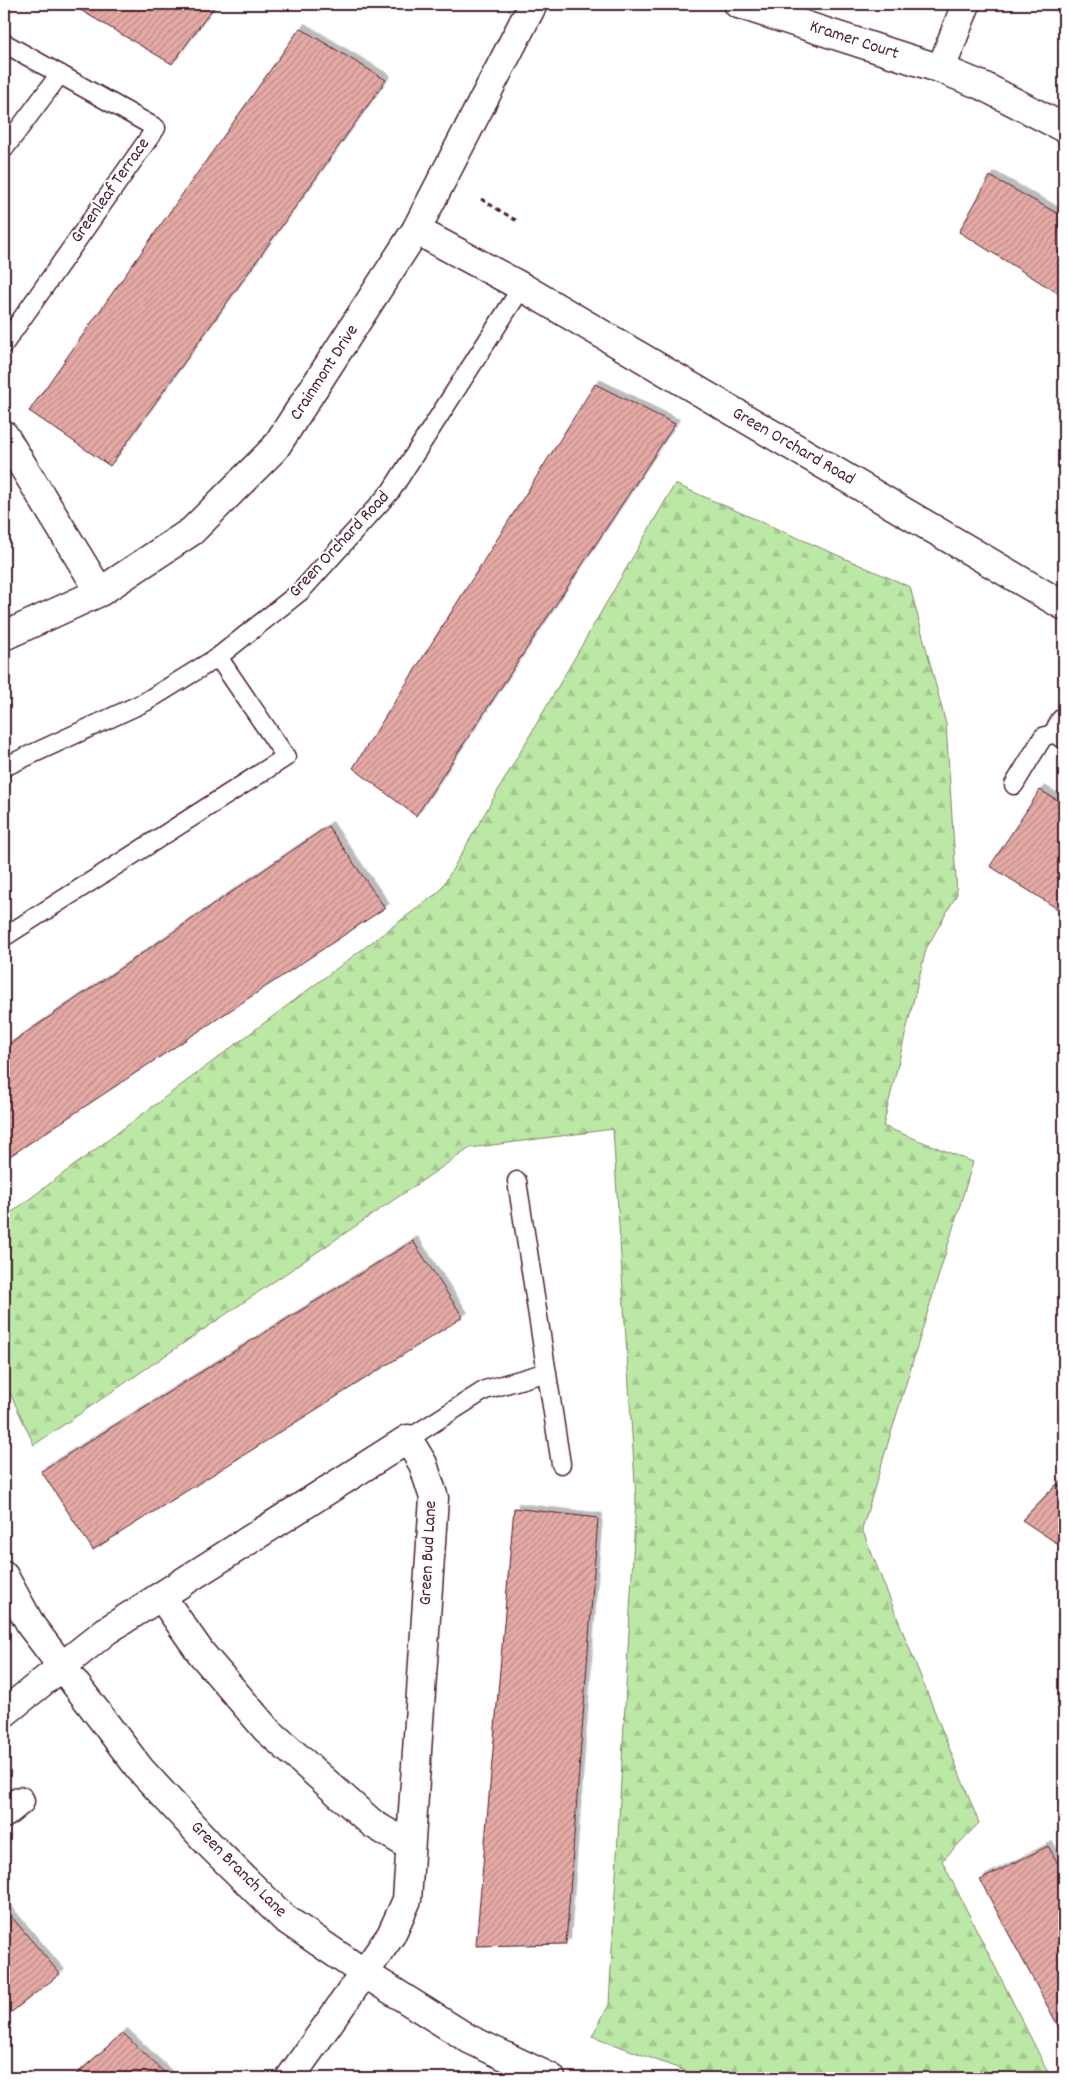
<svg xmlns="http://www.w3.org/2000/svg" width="1068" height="2082" font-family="Dekko,sans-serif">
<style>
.forest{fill:url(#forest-firs);stroke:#838468}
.building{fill:url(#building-hatch);stroke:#4a1f2b;filter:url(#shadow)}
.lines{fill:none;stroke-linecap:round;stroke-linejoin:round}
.lane-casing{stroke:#4a1f2b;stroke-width:21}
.street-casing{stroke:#4a1f2b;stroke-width:31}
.path{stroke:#4a1f2b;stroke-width:3;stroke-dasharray:5 4;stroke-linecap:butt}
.lane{stroke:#fff;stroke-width:18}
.street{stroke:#fff;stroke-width:28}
.labels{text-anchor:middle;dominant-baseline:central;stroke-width:4;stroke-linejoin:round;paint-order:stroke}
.street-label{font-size:18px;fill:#4a1f2b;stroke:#fff}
</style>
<defs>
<pattern id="forest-firs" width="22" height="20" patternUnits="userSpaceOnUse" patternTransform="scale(1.25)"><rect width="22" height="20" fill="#bce8a6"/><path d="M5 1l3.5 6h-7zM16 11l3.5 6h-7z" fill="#a3c78f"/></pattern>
<pattern id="building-hatch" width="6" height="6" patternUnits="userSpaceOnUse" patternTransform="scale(1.25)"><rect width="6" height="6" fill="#e5aaa5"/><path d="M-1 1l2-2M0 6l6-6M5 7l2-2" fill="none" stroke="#bc8a87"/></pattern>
<filter id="shadow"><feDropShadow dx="4.5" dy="-4.5" stdDeviation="0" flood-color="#0004"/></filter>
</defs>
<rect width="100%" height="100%" fill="#fff"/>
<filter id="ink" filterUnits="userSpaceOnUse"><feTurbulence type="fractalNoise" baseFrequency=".02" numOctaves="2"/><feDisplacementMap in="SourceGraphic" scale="10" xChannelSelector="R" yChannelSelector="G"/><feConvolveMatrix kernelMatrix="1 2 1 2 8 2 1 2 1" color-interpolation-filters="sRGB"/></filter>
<g filter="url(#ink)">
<!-- forest -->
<path class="forest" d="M675 484 910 587 946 724 957 894 926 949 883 1126 973 1162 862 1529 979 1823 942 1861 1051 2078H704L592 2036 609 2005 636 1499 613 1129 470 1148 34 1445 4 1380V1218L440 891Z"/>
<!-- building -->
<path class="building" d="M70 4H216L172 64Z
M1064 7V26L1056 15Z
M300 28 386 80 110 466 29 411Z
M990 176 1064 217V297L959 232Z
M595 384 675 424 416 816 353 768Z
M1040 790 1064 804V913L990 866Z
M328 826 385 908 4 1160V1048Z
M413 1241 463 1317 93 1550 41 1471Z
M1057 1484 1064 1489V1548L1022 1520Z
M514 1508 598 1518 566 1944 476 1946Z
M1048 1846 1064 1874V2037L980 1880Z
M4 1908 60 1974 4 2018Z
M123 2033 170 2078H72Z"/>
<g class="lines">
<!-- lane casing -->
<g class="lane-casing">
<path id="lane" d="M4 43 156 128 4 344
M4 149 60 74
M4 767 145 702 218 657 301 591 391 491 522 287
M1014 785 1043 737 1060 731
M4 937 286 757 218 657
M517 1181 561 1464
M408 1439 485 1390 547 1372"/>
</g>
<!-- street casing -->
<g class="street-casing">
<path id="street" d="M738 4 941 69 983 86 1064 128
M941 69 966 4
M416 230 522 287 1064 606
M4 435 100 592
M4 636 100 592 192 531 275 448 416 230 533 4
M1064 723 1060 731 1064 734
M4 1576 32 1627 140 1769 209 1844 284 1918 364 1973 469 2039 551 2078
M161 1596 201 1653 266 1729 373 1824 410 1846
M4 1713 106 1631 408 1439 423 1464 434 1498 407 1900 391 1935 290 2078
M4 1814 20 1801"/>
</g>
<!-- path -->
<path class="path" d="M481 199 517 221"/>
<!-- lane -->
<use href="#lane" class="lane"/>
<!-- street -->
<use href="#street" class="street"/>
</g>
</g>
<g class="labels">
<!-- street labels -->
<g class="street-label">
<text transform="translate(854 41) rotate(18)">Kramer Court</text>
<text transform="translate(111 191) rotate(-55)">Greenleaf Terrace</text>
<text transform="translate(325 373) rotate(-57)">Crainmont Drive</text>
<text transform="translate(793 447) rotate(30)">Green Orchard Road</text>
<text transform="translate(340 545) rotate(-47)">Green Orchard Road</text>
<text transform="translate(429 1553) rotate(-87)">Green Bud Lane</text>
<text transform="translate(238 1870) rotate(45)">Green Branch Lane</text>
</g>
</g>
<!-- margin -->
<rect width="1068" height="2082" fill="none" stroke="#fff" stroke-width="20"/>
<rect x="10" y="10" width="1048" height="2062" fill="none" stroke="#4a1f2b" stroke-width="2" filter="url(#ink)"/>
</svg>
